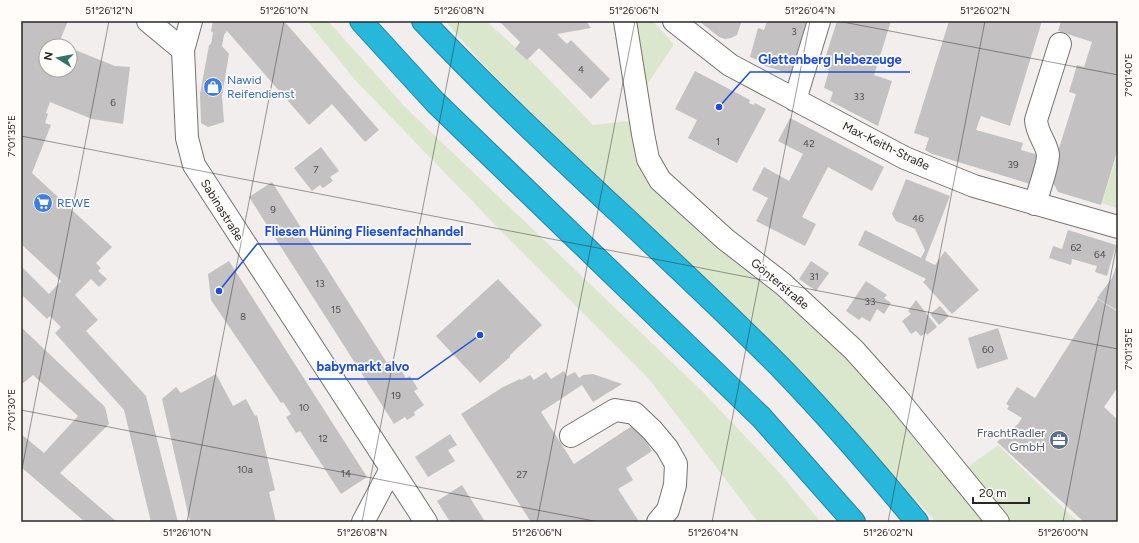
<svg xmlns="http://www.w3.org/2000/svg" width="1139" height="543" font-family="Figtree,sans-serif">
<style>
.green{fill:#dbe7cd}
.building{fill:#c4c1c2}
.lines{fill:none;stroke-linecap:round;stroke-linejoin:round}
.minor-casing{stroke:#757271;stroke-width:24}
.highway-casing{stroke:#27859c;stroke-width:24}
.minor{stroke:#fff;stroke-width:22}
.highway{stroke:#26b7db;stroke-width:22}
.ticks{fill:none;stroke:#292727;stroke-width:1;stroke-opacity:0.45}
.labels{text-anchor:middle;dominant-baseline:central;stroke-width:3.5;stroke-linejoin:round;paint-order:stroke}
.number-label{font-size:10px;fill:#504e4e}
.shop-label{font-size:12px;fill:#366cbe;stroke:#fffcfa;text-anchor:start}
.street-label{font-size:12px;fill:#292727;stroke:#fffcfa}
.service-label{font-size:12px;fill:#4e5e75;stroke:#fffcfa;text-anchor:end}
.leader{fill:none;stroke:#1d4ed8;stroke-width:1.5}
.callout-dot{fill:#1d4ed8;stroke:#fffcfa;stroke-width:1.5}
.callout-label{font-size:13px;text-anchor:middle;font-weight:bold;fill:#1d4ed8;stroke:#fffcfa;stroke-width:3.5;stroke-linejoin:round;paint-order:stroke}
.neatline{fill:none;stroke:#292727;stroke-width:1.5}
.ticks-label{font-size:10px;text-anchor:middle;fill:#292727}
</style>
<rect width="100%" height="100%" fill="#f2eeed"/>
<!-- green -->
<path class="green" d="M307 21H328L407 109 702 391 777 470 821 522H758L649 379 505 235 356 81Z
M445 21H486L536 66 593 125 638 120 645 153 841 345 992 522H936L801 373 583 164 480 61Z
M634 21H653L673 43V46L646 86Z
M1116 157 1118 158V209L1102 203Z
M998 445 1078 522H1004L962 471Z"/>
<!-- building -->
<path class="building" d="M21 21H68L59 43 66 46H46V70H70V48L115 66 130 67 123 124 92 119 50 102 46 113 48 114 45 123 51 125 32 173 112 247 96 263 101 268 98 271 107 279 99 287 91 279 75 295 98 320 86 331 146 396 178 522H151L124 410 55 333 61 327 50 316 47 319 21 294V266L49 294 61 281 21 244Z
M213 21H284L379 130 365 142 332 104 309 125 227 31 224 35 222 46 229 54 222 96 224 122 208 127 201 123 200 94 209 45 211 44 213 33 211 31Z
M499 21H586L591 28 557 34 567 44 571 40 610 79 591 99 539 48 527 60 515 49 520 42Z
M699 21H741V23L737 35 731 38 725 39 719 37Z
M767 21H807L791 74 762 65 763 62 750 57 758 28 764 30Z
M837 21H891L874 75 892 81 878 126 830 101 833 92 824 88 829 70 822 68Z
M949 21H1042L1010 126 981 116 976 130 1023 143 1021 150 1039 155 1030 184 932 154 925 150 929 138 914 133Z
M1061 21H1118V155H1116L1101 205 1058 192 1050 177 1076 94 1069 92 1077 65 1084 67 1092 42 1058 31Z
M695 71 750 100 749 103 754 105 755 103 766 109 737 163 688 138 697 120 675 109Z
M790 118 884 167 872 191 828 167 802 217 816 224 805 246 756 221 768 198 752 190 764 167 789 181 803 154 778 141Z
M321 147 339 171 330 177 333 181 323 188 320 185 312 191 294 168Z
M906 179 950 196 925 260 935 265 945 251 979 290 952 314 923 282 926 279 858 245 865 230 921 258 925 250 915 229 896 221 892 214Z
M272 182 387 363 394 359 406 378 410 376 418 389 414 391 424 405 414 412 415 415 407 420 405 417 394 424 249 197Z
M1068 230 1116 245 1107 276 1095 272 1097 266 1072 259 1071 265 1049 258 1053 246 1062 249Z
M229 261 367 477 341 494 300 431 296 433 286 417 291 414 283 402 281 403 211 300 208 274Z
M811 261 829 273 816 291 799 279Z
M1118 261V311L1097 298 1112 278Z
M498 279 542 325 510 355V357L480 383 436 336Z
M866 281 887 295 884 298 891 303 884 314 877 309 870 322 862 317 859 320 846 311Z
M1098 299 1118 312V387L1104 407 1118 420V522H1084L997 442 1018 424 1022 418 1007 409 1009 406 1006 404 1017 387 1035 398Z
M916 300 937 327 927 335 926 333 921 336 916 331 911 334 902 321 911 314 908 311Z
M940 306 949 316 939 325 930 314Z
M21 327 105 407 109 424 60 473 117 522H85L21 467V434L44 453 78 416 33 375 21 385Z
M998 328 1008 359 977 369 968 338Z
M564 371 567 376 575 372 579 378 583 375 593 374 622 384 593 402 582 385 541 412 574 464 635 424 652 451 626 468 633 480 618 489 638 520 637 522H531L461 414 503 387 520 379 521 380 530 375 534 380 546 372 551 379Z
M216 374 233 406 246 399 255 416 257 415 275 490 269 492 276 522H190L162 399 176 387 181 393Z
M450 434 457 445 448 450 455 461 428 477 415 457Z
M462 485 479 512 485 522H450L437 501Z"/>
<g class="lines">
<!-- minor casing -->
<g class="minor-casing">
<path id="minor" d="M148 21 183 50 187 138 194 165 426 522
M625 21 643 134 648 159 660 180 725 239 783 284 854 350 896 397 998 522
M674 21 730 65 905 158 974 186 1118 227
M183 50 191 21
M795 100 819 21
M1035 204C1038 192 1048 166 1048 155 1047 143 1037 135 1036 120L1060 44
M571 436 615 410 634 413 652 430 667 448 676 464 675 485 668 510 658 522
M363 522 391 469"/>
</g>
<!-- highway casing -->
<g class="highway-casing">
<path id="highway" d="M361 21 435 102 761 417 854 522
M423 21C539 144 668 253 786 373 832 421 875 471 917 522"/>
</g>
<!-- minor -->
<use href="#minor" class="minor"/>
<!-- highway -->
<use href="#highway" class="highway"/>
</g>
<!-- ticks -->
<path class="ticks" d="M838 21 1118 75M21 136 1118 349M21 410 599 522M21 474 109 21M187 522 284 21M362 522 459 21M537 522 635 21M712 522 810 21M888 522 985 21M1063 522 1118 238"/>
<!-- icons -->
<defs>
<g id="shop-disc" transform="scale(1)"><circle r="9.5" fill="#3f7fe0" stroke="#fffcfa"/><path d="M-5-2.5h2.3a2.7 3.5 0 0 1 5.4 0H5L5.5 6h-11ZM-1.5-2.5h3a1.5 2.3 0 0 0-3 0Z" fill="#fff"/></g>
<g id="supermarket-disc" transform="scale(1)"><circle r="9.5" fill="#3f7fe0" stroke="#fffcfa"/><path d="M-6-5.5h2.5l.6 2H6L4.5 2H-2.5L-4.4-4H-6ZM-1.5 3.2a1.3 1.3 0 1 0 .1 0ZM3 3.2a1.3 1.3 0 1 0 .1 0Z" fill="#fff"/></g>
<g id="office-disc" transform="scale(1)"><circle r="9.5" fill="#5c6f8a" stroke="#fffcfa"/><path d="M-6-3h4V-5.5h4V-3h4V5H-6ZM-1-4.5V-3h2v-1.5ZM-6 0V1H6V0Z" fill="#fff"/></g>
</defs>
<g fill-rule="evenodd">
<use href="#shop-disc" x="213" y="87"/>
<use href="#supermarket-disc" x="43" y="203"/>
<use href="#office-disc" x="1059" y="440"/>
</g>
<g class="labels">
<!-- number labels -->
<g class="number-label">
<text x="794" y="31">3</text>
<text x="581" y="69">4</text>
<text x="859" y="96">33</text>
<text x="113" y="102">6</text>
<text x="718" y="141">1</text>
<text x="809" y="143">42</text>
<text x="1013" y="164">39</text>
<text x="316" y="169">7</text>
<text x="273" y="209">9</text>
<text x="918" y="218">46</text>
<text x="1076" y="247">62</text>
<text x="1100" y="254">64</text>
<text x="814" y="276">31</text>
<text x="320" y="283">13</text>
<text x="870" y="301">33</text>
<text x="336" y="309">15</text>
<text x="243" y="316">8</text>
<text x="988" y="349">60</text>
<text x="396" y="395">19</text>
<text x="304" y="407">10</text>
<text x="323" y="438">12</text>
<text x="245" y="469">10a</text>
<text x="346" y="473">14</text>
<text x="522" y="474">27</text>
</g>
<!-- shop labels -->
<g class="shop-label">
<text x="227" y="80">Nawid<tspan x="227" dy="14">Reifendienst</tspan></text>
<text x="57" y="203">REWE</text>
</g>
<!-- street labels -->
<g class="street-label">
<text transform="translate(886 146) rotate(26)">Max-Keith-Straße</text>
<text transform="translate(222 210) rotate(58)">Sabinastraße</text>
<text transform="translate(780 284) rotate(40)">Gönterstraße</text>
</g>
<!-- service labels -->
<g class="service-label">
<text x="1045" y="433">FrachtRadler<tspan x="1045" dy="14">GmbH</tspan></text>
</g>
</g>
<!-- callouts -->
<path class="leader" d="M719 107L750 72H910M219 291L257 244H471M480 335L418 379H309"/>
<g class="callout-dot">
<circle cx="719" cy="107" r="4"/>
<circle cx="219" cy="291" r="4"/>
<circle cx="480" cy="335" r="4"/>
</g>
<g class="callout-label">
<text x="830" y="64">Glettenberg Hebezeuge</text>
<text x="364" y="236">Fliesen Hüning Fliesenfachhandel</text>
<text x="363" y="371">babymarkt alvo</text>
</g>
<!-- border -->
<rect width="1139" height="543" fill="none" stroke="#fffcfa" stroke-width="44"/>
<!-- north arrow -->
<g transform="translate(58 58) rotate(281)"><circle r="19" fill="#fffcfa" stroke="#a9a7a6"/>
<path d="M0-3L7 15L0 10L-7 15Z" fill="#327465"/>
<text y="-6" font-size="11" font-weight="bold" text-anchor="middle" fill="#292727">N</text>
</g>
<!-- scale -->
<path d="M973 497v6h56v-6" fill="none" stroke="#292727" stroke-width="2"/>
<text x="979" y="497" font-size="12" fill="#292727" stroke="#fffcfa" stroke-width="3" paint-order="stroke">20 m</text>
<rect x="22" y="22" width="1095" height="499" class="neatline"/>
<g class="ticks-label">
<text x="109" y="14">51°26'12"N</text>
<text x="284" y="14">51°26'10"N</text>
<text x="459" y="14">51°26'08"N</text>
<text x="634" y="14">51°26'06"N</text>
<text x="810" y="14">51°26'04"N</text>
<text x="985" y="14">51°26'02"N</text>
<text transform="translate(1128 75) rotate(-90)" y="4">7°01'40"E</text>
<text transform="translate(11 136) rotate(-90)" y="4">7°01'35"E</text>
<text transform="translate(1128 349) rotate(-90)" y="4">7°01'35"E</text>
<text transform="translate(11 410) rotate(-90)" y="4">7°01'30"E</text>
<text x="187" y="536">51°26'10"N</text>
<text x="362" y="536">51°26'08"N</text>
<text x="537" y="536">51°26'06"N</text>
<text x="713" y="536">51°26'04"N</text>
<text x="888" y="536">51°26'02"N</text>
<text x="1063" y="536">51°26'00"N</text>
</g>
</svg>
